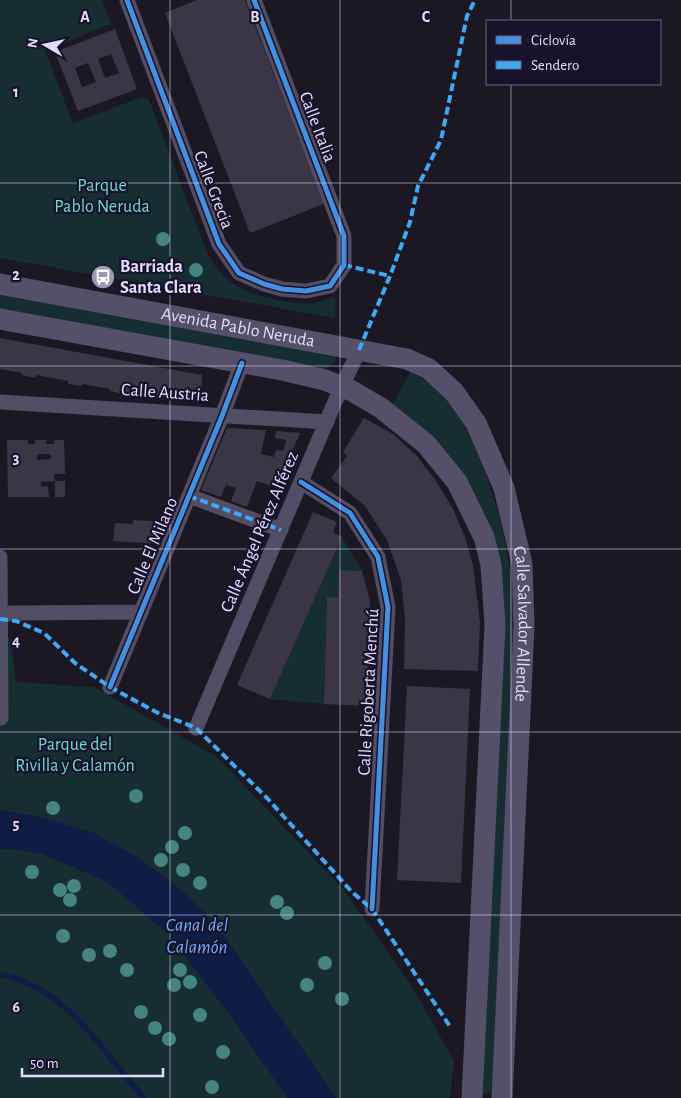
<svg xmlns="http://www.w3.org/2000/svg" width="681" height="1098" font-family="'Alegreya Sans',sans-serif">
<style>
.green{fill:#162e32}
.water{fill:#0e1d45}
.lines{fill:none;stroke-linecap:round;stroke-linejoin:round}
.stream{stroke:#0e1d45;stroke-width:5.5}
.building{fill:#3a3646;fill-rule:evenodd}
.street{stroke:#504d64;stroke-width:15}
.secondary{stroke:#54506a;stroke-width:21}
.quiet{stroke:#3fa9f5;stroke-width:4;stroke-dasharray:8 4;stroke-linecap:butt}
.cycleway-casing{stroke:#18122a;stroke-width:8}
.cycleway{stroke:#468fdf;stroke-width:5}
.tree{fill:#458480}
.grid{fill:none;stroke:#e3dcfe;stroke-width:1;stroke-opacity:0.55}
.labels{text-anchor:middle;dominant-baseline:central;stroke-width:4.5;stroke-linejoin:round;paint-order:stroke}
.street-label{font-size:18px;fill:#e3dcfe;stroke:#18122a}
.park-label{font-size:18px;fill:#68ddcb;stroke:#18122a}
.poi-label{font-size:18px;font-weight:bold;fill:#e3dcfe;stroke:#18122a;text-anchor:start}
.water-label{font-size:19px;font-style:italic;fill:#6dacfa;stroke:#18122a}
.grid-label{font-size:16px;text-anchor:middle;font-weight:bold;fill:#e3dcfe;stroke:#18122a;stroke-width:4.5;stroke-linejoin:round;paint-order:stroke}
</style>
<rect width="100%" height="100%" fill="#1b1824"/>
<!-- green -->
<path class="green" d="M0 0H102L111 24 45 50 73 123 142 97 149 100 207 253C224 285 249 295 283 301 301 304 315 306 332 297L336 300 335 318 0 258Z
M0 294 335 355 336 359C332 366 329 369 320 370L0 310Z
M410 372C423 379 435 386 445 396 458 410 466 428 474 445 500 504 509 552 515 615L492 1093H481L496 554 487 518 456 465 419 425 393 404Z
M342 537 362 571H339L338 598H327L324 704 270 699Z
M10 637 16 682 94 687 217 757 344 890 411 985 454 1061 450 1098H336L214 922 180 889 137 857 41 817 0 810V681L6 638Z
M0 848 40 853 108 882 168 934 227 1011 288 1098H0Z"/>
<!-- water -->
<path class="water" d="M0 810 41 817 94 833 137 857 180 889 214 922 336 1098H288L227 1011 168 934 108 882 40 853 0 848Z"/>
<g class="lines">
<!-- stream -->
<path class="stream" d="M0 974C15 978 30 983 43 991 85 1017 111 1062 144 1098"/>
</g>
<!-- building -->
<path class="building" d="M197 0H245L324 204 250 233 165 13Z
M115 29 137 89 78 111 55 52ZM111 54 119 73 105 78 98 59ZM88 63 96 82 82 87 75 68Z
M0 338 202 375 201 399 177 398 178 395 169 393 168 397 132 393V396L110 391V389L82 384V386L68 384V381L36 375 35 378 22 375V373L0 369Z
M364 418 393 434 416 455 436 481 453 509 465 537 473 565 480 623 478 671 404 669 405 619 401 580 387 540 365 506 331 478 347 456 343 452Z
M227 428 266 430 261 454 274 457 276 450 283 451 286 442V440L275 438 276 431 300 433 277 488 257 481 247 507 231 501 236 488 226 485 221 497 201 490Z
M7 440H28V444H35V440H46V444H54V440H64L65 474H54L55 481 41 482V486L48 487 49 497H8ZM37 454H51V459L37 460Z
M55 481H65V497H55Z
M313 512 337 522 333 532 342 537 270 699 237 685Z
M133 520 168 522 159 544 113 541 115 523 133 524Z
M339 570 362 571 370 601 367 706 324 704 327 597 338 598Z
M407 686 470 689 461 883 397 880Z"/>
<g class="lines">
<!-- street -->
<path class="street" d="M127 0 219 244 239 273 264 284 282 289 306 291 330 286 344 265V236L254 0
M0 402 327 422
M301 482 350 513 378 557 388 607 372 909
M189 496 281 530
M0 557 1 718
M0 617 10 613 141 612
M110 687 222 416 242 363
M196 728 334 404 359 350"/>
<!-- secondary -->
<g class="secondary">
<path id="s1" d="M0 284 407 359 429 369 454 392 476 423 504 488 522 564 524 626 502 1098"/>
<path d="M0 319 282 370 325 380 352 391 381 408 426 444 457 482 484 537 491 565 495 625 472 1098"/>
</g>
<!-- quiet -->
<path class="quiet" d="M344 265 390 276
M359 350 390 276 410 222 418 186 441 140 467 16 475 0
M189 496 281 530
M0 619 16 621 44 633 75 663 110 687 156 712 196 728 267 798 352 892 372 909 451 1028"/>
<!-- cycleway casing -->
<g class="cycleway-casing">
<path id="cycleway" d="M127 0 219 244 239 273 264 284 282 289 306 291 330 286 344 265V236L254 0
M301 482 350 513 378 557 388 607 372 909
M110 687 222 416 242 363"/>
</g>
<!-- cycleway -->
<use href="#cycleway" class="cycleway"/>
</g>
<!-- trees -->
<g class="tree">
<circle cx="163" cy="239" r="7"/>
<circle cx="196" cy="270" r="7"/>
<circle cx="136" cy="796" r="7"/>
<circle cx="53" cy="808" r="7"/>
<circle cx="185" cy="833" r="7"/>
<circle cx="172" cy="847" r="7"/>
<circle cx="161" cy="860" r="7"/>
<circle cx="183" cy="870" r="7"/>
<circle cx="32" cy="872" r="7"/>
<circle cx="200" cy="883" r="7"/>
<circle cx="74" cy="886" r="7"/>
<circle cx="60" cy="890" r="7"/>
<circle cx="70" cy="900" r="7"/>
<circle cx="277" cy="902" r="7"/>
<circle cx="287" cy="913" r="7"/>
<circle cx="63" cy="936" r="7"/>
<circle cx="110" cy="951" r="7"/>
<circle cx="89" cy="955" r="7"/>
<circle cx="325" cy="963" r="7"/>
<circle cx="127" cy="970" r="7"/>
<circle cx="180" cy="970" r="7"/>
<circle cx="190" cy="982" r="7"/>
<circle cx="174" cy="985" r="7"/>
<circle cx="307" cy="985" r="7"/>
<circle cx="342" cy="999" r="7"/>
<circle cx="141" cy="1012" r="7"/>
<circle cx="200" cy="1015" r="7"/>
<circle cx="155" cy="1028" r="7"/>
<circle cx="169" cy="1039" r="7"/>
<circle cx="223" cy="1052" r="7"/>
<circle cx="212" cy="1087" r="7"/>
</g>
<!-- grid -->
<path class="grid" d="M170 0V1098M340 0V1098M511 0V21M511 84V1098M0 183H681M0 366H681M0 549H681M0 732H681M0 915H681"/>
<!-- icons -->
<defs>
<g id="bus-disc" transform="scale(1.25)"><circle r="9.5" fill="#9d97b2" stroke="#18122a"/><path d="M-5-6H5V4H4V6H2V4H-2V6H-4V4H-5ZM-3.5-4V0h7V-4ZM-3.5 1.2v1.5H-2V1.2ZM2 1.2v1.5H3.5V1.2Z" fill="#fff"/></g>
</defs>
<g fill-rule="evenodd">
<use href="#bus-disc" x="103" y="277"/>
</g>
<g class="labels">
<!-- street labels -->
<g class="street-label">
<text transform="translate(317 127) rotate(69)">Calle Italia</text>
<text transform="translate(213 190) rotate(69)">Calle Grecia</text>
<text stroke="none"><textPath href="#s1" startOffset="242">Avenida Pablo Neruda</textPath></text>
<text transform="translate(165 393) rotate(4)">Calle Austria</text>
<text transform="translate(260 532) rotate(-67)">Calle Ángel Pérez Alférez</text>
<text transform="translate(153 546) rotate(-67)">Calle El Milano</text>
<text stroke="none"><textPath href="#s1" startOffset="719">Calle Salvador Allende</textPath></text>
<text transform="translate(369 692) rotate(-87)">Calle Rigoberta Menchú</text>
</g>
<!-- park labels -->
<g class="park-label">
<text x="102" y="186">Parque<tspan x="102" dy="21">Pablo Neruda</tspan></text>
<text x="75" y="745">Parque del<tspan x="75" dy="21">Rivilla y Calamón</tspan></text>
</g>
<!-- poi labels -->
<g class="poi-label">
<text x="120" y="267">Barriada<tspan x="120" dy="21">Santa Clara</tspan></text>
</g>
<!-- water labels -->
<g class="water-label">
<text x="197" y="925">Canal del<tspan x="197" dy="22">Calamón</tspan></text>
</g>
</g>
<g class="grid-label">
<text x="85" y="22">A</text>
<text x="255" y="22">B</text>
<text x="426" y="22">C</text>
<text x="16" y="97">1</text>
<text x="16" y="280">2</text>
<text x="16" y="463">3</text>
<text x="16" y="646">4</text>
<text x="16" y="829">5</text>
<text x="16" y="1012">6</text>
</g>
<!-- legend -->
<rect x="486" y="20" width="175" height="65" fill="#18122a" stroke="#69637f"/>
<rect x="496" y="36" width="25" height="8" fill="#468fdf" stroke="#69637f"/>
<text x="531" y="45" font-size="15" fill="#e3dcfe">Ciclovía</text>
<rect x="496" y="61" width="25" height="8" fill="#3fa9f5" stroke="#69637f"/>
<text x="531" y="70" font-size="15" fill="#e3dcfe">Sendero</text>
<!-- north arrow -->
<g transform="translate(45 45) rotate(279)" stroke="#18122a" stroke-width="4" paint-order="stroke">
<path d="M0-4L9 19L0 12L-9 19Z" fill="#e3dcfe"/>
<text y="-8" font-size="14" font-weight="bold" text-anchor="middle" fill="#e3dcfe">N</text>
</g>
<!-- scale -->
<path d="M22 1068v8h141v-8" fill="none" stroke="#e3dcfe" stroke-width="2.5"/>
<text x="30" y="1068" font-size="15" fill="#e3dcfe" stroke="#18122a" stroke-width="4" paint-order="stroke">50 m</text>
</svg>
